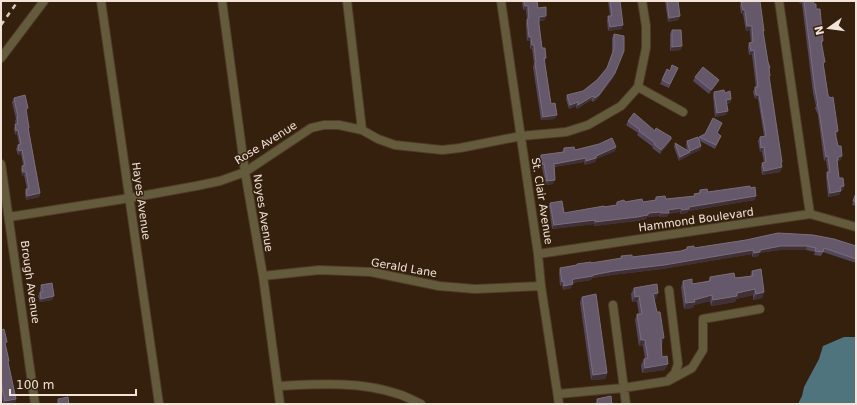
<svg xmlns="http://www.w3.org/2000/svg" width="857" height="405" font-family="'DejaVu Sans',sans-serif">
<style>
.water{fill:#4f747e}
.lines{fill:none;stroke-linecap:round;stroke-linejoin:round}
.minor-casing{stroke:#4f3b2a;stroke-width:10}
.minor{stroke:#645b3c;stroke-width:8}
.rail{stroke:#d9cabe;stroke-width:2.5;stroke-dasharray:5 5;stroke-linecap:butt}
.wall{fill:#54475c}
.shaded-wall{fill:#403037}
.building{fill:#65586a;stroke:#7b6e7b}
.labels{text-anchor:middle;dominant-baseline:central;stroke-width:3;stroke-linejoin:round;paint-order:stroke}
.street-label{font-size:11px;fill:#f2e4d9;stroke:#34200d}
</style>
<rect width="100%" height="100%" fill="#34200d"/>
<!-- water -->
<path class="water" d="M844 337H856V404H798L802 396 804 387 819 359 823 346Z"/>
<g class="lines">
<!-- minor casing -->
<g class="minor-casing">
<path id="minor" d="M101 1 159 404
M222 1 245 172 263 276 280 404
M347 1 362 130
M501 1 538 254 541 286 559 404
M779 1 810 214
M1 58 44 1
M638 87 683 112
M1 164 35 404
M9 217 130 198 196 186 220 181 245 172 311 128 324 125H339L362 130 378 139 395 145 442 150 460 148 521 136 566 132 588 125 621 106 638 87 646 48V26L642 1
M538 254 810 214 856 227
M263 276 319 270 371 272 439 286 475 289 541 286
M669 290 678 364 675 373 670 378
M613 305 626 404
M278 386C318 384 360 381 398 394 406 396 414 401 421 404
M558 394 623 388 668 381 692 368 703 350V319L760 309"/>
</g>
<!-- minor -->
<use href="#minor" class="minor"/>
<!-- rail -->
<path class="rail" d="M1 25 18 1"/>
</g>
<!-- wall -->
<path class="wall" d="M522 1H537L538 8 545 20 539 21V24L542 48 546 58 544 62 551 104 555 119 541 120 533 67 534 64 532 49H530V41H527L526 23 527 19 526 10H523Z
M608 1H620L622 29 608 31 607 20 608 16H610Z
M665 1H678L680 16 678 20 668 22Z
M743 1H760L763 33 768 62 770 68 769 70V79L782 167 780 172 762 175 761 167 762 163H764L762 152H760L758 141 760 137 764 136 758 99H755L753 92 755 87H756L752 55H749L748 47 749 43 751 42 750 30 746 31 743 14H741L740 6 741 2H743Z
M799 1H813L814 4 816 9 823 41 822 44 824 66 828 95 837 135 836 136 841 160 838 161 837 163 839 178 844 186 843 190H841L839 195 828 197 826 176 827 172H828L826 160 824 161 818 115 815 108 816 106 813 93 802 4H800Z
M672 30 681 50 670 51V34Z
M614 34V77L597 99 593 102 591 100 577 109 576 106 569 109 566 99 567 95 583 91 597 80 607 68 612 53V38Z
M676 72 669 88 660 84 662 80Z
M695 77 717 84 709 94 693 81Z
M714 92 725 93 731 99 730 103 727 104 726 115 715 117 713 96Z
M14 98 26 112 29 128V130L40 193 39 197 26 200 25 193 26 189H27L24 175 22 176 21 169 23 165 21 154 18 155 16 149 18 145 19 144 17 134 15 135 14 128 16 124 15 121 16 119 12 102Z
M628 121 655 131 669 143 660 154 652 148 653 147 637 135 638 133 626 125Z
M722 123 717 133 721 136 715 149 700 141 701 146 700 150 689 155 688 156 679 161 674 147 675 143 687 151 686 145 687 141 699 138V137L705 134Z
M616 147 615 151 596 159 595 162 585 165 584 162 554 167 553 184 546 185 542 168H541L539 159 541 155 562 152 564 148 575 150Z
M750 188 755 200 688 211 687 213 680 214V212L668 214 667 217H660L659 216 647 217 646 219 636 221 594 226V224L552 229 549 206 550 203 564 213 616 205 617 202H643L655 200 656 197 666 199 694 196V194H698L700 190 708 192Z
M856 193V206L852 205Z
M746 240 856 246V263L823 252 821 256 814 255 815 252 806 250H780L759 253V256L752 257V254L662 269 612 275 592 278 591 280 572 283 571 288 563 290 562 285 560 286 559 272 560 268 576 265 577 264 591 263 620 259 621 256 632 257 681 251 686 249 687 247 694 248Z
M752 271 764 292 762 298 753 300V295L736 299 735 302 711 306 710 301 694 305 693 308 684 309 681 287 683 281 692 284 708 282 710 277 735 278 750 276Z
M41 285 54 296 52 300 40 302 38 296 40 292V289Z
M634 288 656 299H654L662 344H661L662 357 665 370 642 373 641 365 644 359H645L643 346H639L635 320 637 314H639L637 302H632L631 294Z
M582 297 607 373 605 379 591 380 580 302Z
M1 330 5 346 8 364 16 399 15 403 10 404H3L1 394Z
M597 399 612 404H595Z"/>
<!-- shaded-wall -->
<path class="shaded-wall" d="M801 1H803L802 4H800Z
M525 6H528L526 10H523Z
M743 10H745L743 14H741Z
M546 16 545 20 537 21 539 17Z
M680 16 678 20 668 22 669 18Z
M623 25 622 29 608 31 610 27Z
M747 26H752L750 30 746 31Z
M529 37H531L530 41H527Z
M532 45H534L532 49H530Z
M682 46 681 50 670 51 672 47Z
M754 50 752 55H749L751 51Z
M624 51 614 77 597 99 593 102 595 98Z
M719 80 717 84 709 94 711 90Z
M756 95H759L758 99H755Z
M593 96 591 100 577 109 578 105Z
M731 99 730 103 725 104 726 100Z
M578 102 576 106 569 109 570 105Z
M728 111 726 115 715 117 717 113Z
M557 115 555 119 541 120 543 117Z
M18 130 17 134 15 135 16 131Z
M838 131 837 135 834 136 835 132Z
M671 139 669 143 660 154 661 150Z
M701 146 700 150 689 155 688 156 679 161 680 157 689 153 690 151Z
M616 147 615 151 596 159 595 162 585 165 586 161Z
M764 147 762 152H760L761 148Z
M22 150 21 154 18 155 19 151Z
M828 156 826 160 824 161 826 157Z
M842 156 841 160 838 161 837 163V160L838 157Z
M586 158 584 162 552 167 554 164Z
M544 164 542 168H541L542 165Z
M782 167 780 172 762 175 764 171Z
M23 172H26L24 175 22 176Z
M555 180 553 184 546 185 547 181Z
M844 186 843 190 839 191 840 187Z
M841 191 839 195 828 197 830 193Z
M40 193 39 197 26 200 27 196Z
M756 196 755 200 688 211 687 213 680 214 682 210 689 207Z
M681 208 680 212 668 214 667 217H660L661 213 668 210Z
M661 212 659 216 647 217 646 219 636 221 594 226 595 222Z
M595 220 594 224 552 229 554 225Z
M781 246H807L806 250H780L759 253V256L752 257 754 253 760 250Z
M753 250 752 254 662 269 612 275 592 278 591 280 572 283V280L574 279 593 275Z
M564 281 562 285 560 286 562 282Z
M573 284 571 288 563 290 564 286Z
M755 289 753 295 736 299 735 302 711 306 713 300Z
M764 292 762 298 753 300 756 294Z
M658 293 656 299 651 300 653 294Z
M712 295 710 301 694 305 693 308 684 309 686 303 694 300Z
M54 296 52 300 40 302 41 299Z
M639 296 637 302H632L635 297Z
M661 338H664L662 344H659Z
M641 340H645L643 346H639Z
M668 364 665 370 642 373 645 368Z
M607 373 605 379 591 380 593 375Z
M16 399 15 403 10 404H4L5 401Z"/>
<!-- building -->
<path class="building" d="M524 1H537L538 8 546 7V16L539 17V24L542 48H545L546 58H544L551 104 555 103 557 115 543 117 535 63H536L534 45H532L531 37H529L527 19 529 18 528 6H525Z
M610 1H620L623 25 610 27 608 16H612Z
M667 1H678L680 16 669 18Z
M745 1H760L764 31H763L768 62 770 68H769L770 76H769L782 162 781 163 782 167 764 171 762 163 766 162 764 147 761 148 760 137 766 136 759 95H756L755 87H758L754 50 751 51 749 43 753 42 752 26H747L745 10H743L741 2H745Z
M804 1H813L814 4H816V9H820L823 41H821L825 62 823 63 828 95 830 98 833 97 838 131 835 132 838 146H841L842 156 838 157V160H837L839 178H843L844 186 840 187 841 191 830 193 827 172H830L828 156 826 157 819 111 817 104H818L815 89Z
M672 30H681L682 46 672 47Z
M614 34 624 36V51L615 73 599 95 595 98 593 96 578 105V102L570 105 567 95 583 91 597 80 607 68 614 49Z
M672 65 678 68 670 84 662 80 667 69 670 71Z
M703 67 719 80 711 90 695 77Z
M724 90 725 93 730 91 731 99 726 100 728 111 717 113 714 92Z
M25 95 28 108 26 109 29 128H28L40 193 27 196 26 189H29L26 172H23L22 166 25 165 22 150 19 151 18 145 21 144 18 130 16 131 15 124H18L17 117H18L14 98Z
M634 113 655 131 656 128 671 137V139L661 150 654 144 655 143 639 131 640 130 628 121Z
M713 118 722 123 717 133 721 136 716 145 699 137 705 134Z
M698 137 701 146 690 151 687 141Z
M612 138 616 147 596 156V158L586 161V158L554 164 555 180 547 181 544 164 542 165 541 155 564 152V148L574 147 575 150 599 144Z
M675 143 690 152 680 157Z
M750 186V188L755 187 756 196 689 207V209L682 210 681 208 668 210 669 213H661V212L648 213V215L637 217 595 222V220L554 225 550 203 562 201 564 213 604 206V207L617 205V202L624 200 625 202 642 199 643 202 656 200V197L665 196 666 199 695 196 694 194 700 193V190L707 189 708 192Z
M856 193V202L853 201Z
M778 233 813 235 834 239 856 246V259L824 248 823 252 815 251 816 248 807 246H781L760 250V252L754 253 753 250 664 265 613 271 593 275V276L574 279 572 280 573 284 564 286V281L562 282 560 268 577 265V264L591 262V263L622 258 621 256 632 255V257L681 251 687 249V247L694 246V248L746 240Z
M761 269 764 292 756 294 755 289 737 293V296L713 300 712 295 694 300 695 302 686 303 683 281 692 279V284L710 281V277L734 273 735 278 753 276 752 271Z
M52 283 54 296 41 299 40 292H43L41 285Z
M657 284 658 293 653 294 657 312H660L664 338H661L662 357 667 356 668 364 645 368 644 359 648 358 645 340H641L637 314H642L639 296 635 297 634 288Z
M596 294 607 373 593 375 582 297Z
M4 329 7 342 5 343 9 361 8 362 16 399 5 401 1 383V330Z
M611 396 612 404H598L597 399Z
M68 397 69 404H58V399Z"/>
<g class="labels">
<!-- street labels -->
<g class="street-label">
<text transform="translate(266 143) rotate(-32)">Rose Avenue</text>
<text transform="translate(141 201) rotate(82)">Hayes Avenue</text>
<text transform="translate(542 201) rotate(81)">St. Clair Avenue</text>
<text transform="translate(263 213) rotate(81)">Noyes Avenue</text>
<text transform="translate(696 220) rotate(-8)">Hammond Boulevard</text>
<text transform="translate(404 268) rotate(10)">Gerald Lane</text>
<text transform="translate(30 282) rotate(82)">Brough Avenue</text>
</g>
</g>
<!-- border -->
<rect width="857" height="405" fill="none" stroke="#f2e4d9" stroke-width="4"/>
<!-- north arrow -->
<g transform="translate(829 28) rotate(256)" stroke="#34200d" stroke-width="3" paint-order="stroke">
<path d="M0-3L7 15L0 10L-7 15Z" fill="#f2e4d9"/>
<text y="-6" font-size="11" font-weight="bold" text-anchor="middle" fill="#f2e4d9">N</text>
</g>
<!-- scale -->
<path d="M10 389v6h126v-6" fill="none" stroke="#f2e4d9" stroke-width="2"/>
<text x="16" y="389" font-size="12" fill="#f2e4d9" stroke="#34200d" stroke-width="3" paint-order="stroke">100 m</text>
</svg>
